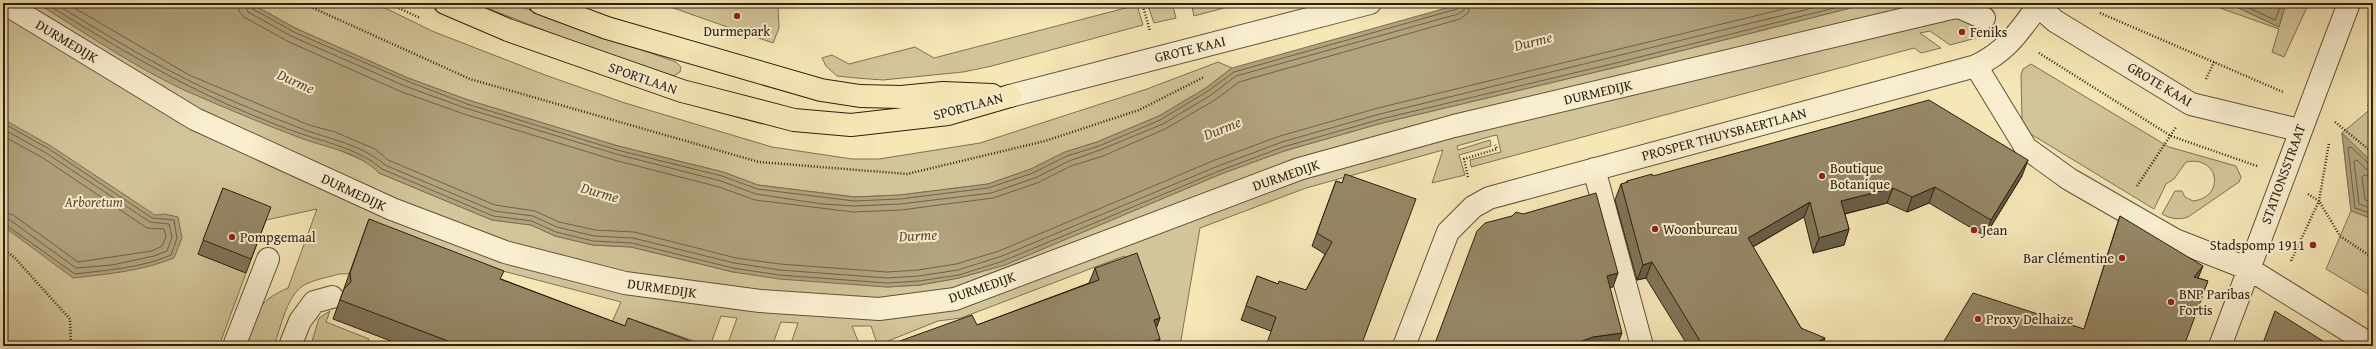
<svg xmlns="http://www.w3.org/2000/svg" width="2376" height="349" font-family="'Gentium Book Plus',serif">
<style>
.green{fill:#d3c59a;stroke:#7f7255}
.water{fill:#b1a37e;stroke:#7b6f52}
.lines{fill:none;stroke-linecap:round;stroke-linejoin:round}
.shore{stroke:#6e6247;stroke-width:1}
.minor-casing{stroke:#5e523a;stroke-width:24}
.major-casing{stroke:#2b2010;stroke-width:24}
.path{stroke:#2b2010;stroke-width:2.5;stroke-dasharray:1 2;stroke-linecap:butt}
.minor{stroke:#f9efd0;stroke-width:22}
.major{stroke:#f6e7b6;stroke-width:22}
.wall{fill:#807458;stroke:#2b2010}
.shaded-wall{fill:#685e47;stroke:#2b2010}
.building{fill:#958766;stroke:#2b2010}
.poi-dot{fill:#8f2418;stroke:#f9efd0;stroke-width:1.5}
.labels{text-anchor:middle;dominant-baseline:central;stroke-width:4;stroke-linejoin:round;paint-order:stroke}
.poi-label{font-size:14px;fill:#2b2010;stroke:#f9efd0;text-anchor:start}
.street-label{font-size:14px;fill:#2b2010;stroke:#f9efd0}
.park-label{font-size:14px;font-style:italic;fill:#5d5239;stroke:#f9efd0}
.water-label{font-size:15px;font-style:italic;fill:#5a4e36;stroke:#f9efd0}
</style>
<rect width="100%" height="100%" fill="#f6e7b6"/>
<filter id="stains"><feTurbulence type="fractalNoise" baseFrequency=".005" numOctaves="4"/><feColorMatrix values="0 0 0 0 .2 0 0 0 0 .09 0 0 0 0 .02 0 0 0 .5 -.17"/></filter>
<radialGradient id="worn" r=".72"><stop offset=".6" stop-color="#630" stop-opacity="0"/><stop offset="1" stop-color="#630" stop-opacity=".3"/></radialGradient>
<!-- green -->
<path class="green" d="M3 3H37L109 48 183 89 304 139 330 146 369 163 379 173 492 220 531 225 555 236 593 245 631 247 733 272 887 287 920 285 959 278 1004 265 1221 174 1284 151 1382 123 1621 66 1870 3H1995L1984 18 1976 38 1950 45 1930 31 1920 33 1941 48 1921 53 1914 48 1471 167 1470 160 1501 152 1497 135 1492 136 1457 146 1458 150 1490 140 1491 146 1459 155 1465 175 1432 183 1443 150 1306 188 1200 228 1180 346H1149L1124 256 961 318 938 321 888 341 889 346H878L871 326H852L860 346H790L798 323 781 322 772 346H727L737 318 721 316 710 346H699L700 343 628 318 622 336 604 340 621 302 499 270 339 274C329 277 316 279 306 284 287 293 281 327 274 346H244C256 315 255 302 288 288L317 209 266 220 198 254 246 273 219 346H3Z
M250 3H375L432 31 545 75 625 103 772 147 852 159H879L980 143 1147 89 1218 62 1232 68 1206 88 1159 116 1097 142 1065 152 1031 169 988 184 900 195 855 197 758 185 723 172 618 146 468 100 408 78 295 28Z
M474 3H510L676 62 681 67 680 72 674 76 585 46Z
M659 3H785L778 5 779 28 773 43Z
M1147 3H1172L1176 18 1154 23Z
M1191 3H1243L1194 16Z
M2206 3H2228L2279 27 2286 3H2309L2284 57 2272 52 2279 29Z
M1137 5 1143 25 992 66 963 72 883 80 856 78 837 76 826 66 822 58 832 55 849 64 915 47 934 58Z
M2031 64 2169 147 2236 166 2241 177 2239 182 2188 217C2179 220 2171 219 2162 214L2175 191H2182L2185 197 2193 201C2226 197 2219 155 2186 162L2174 179 2166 184 2154 209 2029 133 2022 120 2021 75 2023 69Z
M2373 107V297L2326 269 2351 211 2342 133Z
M330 311 326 322 369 339 366 346 311 345 319 318Z"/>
<!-- water -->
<path class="water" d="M37 3H250L295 28 408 78 468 100 618 146 723 172 758 185 854 197 900 195 988 184 1031 169 1065 152 1097 142 1159 116 1206 88 1232 68 1464 3H1870L1621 66 1382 123 1284 151 1221 174 1005 265 959 278 920 285 887 287 779 279 733 272 631 247 593 245 555 236 531 225 492 220 379 173C358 152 329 148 303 139 263 124 223 107 184 90 133 66 85 33 37 3Z
M2228 3H2286L2279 27Z
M3 119 51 146 155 215 165 214 178 217 182 238 174 258C142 271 108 274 73 278L3 226Z
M2342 133 2373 163V219L2351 211Z"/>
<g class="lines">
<!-- shore -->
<path class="shore" d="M45 3C106 41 166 77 231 106 255 116 280 127 305 135 332 144 360 150 382 169L493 216 532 221 556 232 593 241 632 243 733 268 779 275 887 283 919 281 959 275 1003 261 1219 171 1283 147 1381 119 1620 62 1854 3
M54 3C113 39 171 75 235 102 258 112 282 121 305 130 333 140 362 145 385 165L494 211 533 216 557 227 594 236 633 238 734 263 780 270 887 278 919 276 958 270 1002 256 1218 166 1282 142 1380 114 1833 3
M66 3 189 75 309 125 335 132 375 149 388 160 495 205 535 211 559 222 595 230 634 232 736 258 780 264 887 272 918 270 956 264 999 251 1215 160 1280 136 1378 108 1808 3
M238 3 239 11 244 17 289 42 402 92 464 114 614 160 719 187 755 200 853 212 901 210 993 198 1037 183 1071 166 1103 156 1165 129 1215 100 1239 82 1460 19 1468 13 1471 3
M244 3 248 12 291 36 405 86 465 108 616 154 721 181 756 194 822 204 854 206 900 204 991 193 1035 178 1069 161 1100 150 1163 124 1211 95 1236 76 1458 14 1464 10 1465 3
M249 3 251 8 294 32 407 81 467 104 617 150 722 176 757 189 854 201 900 199 988 188 1033 173 1067 156 1099 146 1160 120 1208 91 1234 72 1457 9 1460 3
M2238 3 2275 20 2282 3
M3 123 49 149 152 218 174 220 177 238 171 255C142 268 106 270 75 274L3 223
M3 129 46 153 150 222 169 224 172 237 167 251 154 256 112 265 76 268 10 220 3 218
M3 136 43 158 147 228 164 229 166 237 162 246 152 251 78 262 13 215 3 212
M2373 165 2369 164 2351 147 2348 148 2355 208 2373 214
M2373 171 2366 169 2357 160 2354 161 2359 204 2373 209
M2373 177 2364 175 2362 177 2365 200 2373 203"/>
<!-- minor casing -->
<g class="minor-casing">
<path id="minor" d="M4 3 195 119 392 209 505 252 625 283 760 301 879 309 955 299 1299 169 1454 126 1947 9 1959 7 1984 18
M2038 3V6L2055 21 2191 104 2299 130
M1976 66 2026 148 2069 179 2175 240 2249 269 2373 346
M1010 96 1370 3
M1594 169 1642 346
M234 346 268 259
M290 346 300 321 314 302 332 297
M1404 346 1448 232 1473 207 1489 198 1976 66C2007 51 2018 33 2038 6
M2220 346 2349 3"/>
</g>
<!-- major casing -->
<g class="major-casing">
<path id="major" d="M445 3 508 30 682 91 794 120 851 125 948 114 1010 96
M540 3 607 28 821 90 860 96 901 97 943 93 992 95"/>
</g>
<!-- path -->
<path class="path" d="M302 3 470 79 759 162 907 174 1045 141 1139 110 1204 77
M388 3 420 18
M1142 3 1150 31
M2100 13 2283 92
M2039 53 2171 136 2257 166
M2206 79 2214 62
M2373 94 2368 107 2373 111
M2335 122 2373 153
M1468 177 1464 159 1497 149 1495 145
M2137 186 2176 127
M2308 194 2319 201 2340 236 2373 258
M3 249 14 257 70 319 71 346
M2291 261 2319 201 2329 143"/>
<!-- minor -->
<use href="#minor" class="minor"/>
<!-- major -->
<use href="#major" class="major"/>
</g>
<!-- wall -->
<path class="wall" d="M1653 176H2022L1985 236 1929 203 1907 212 1887 203 1845 214 1849 229 1844 245 1813 253 1804 217 1753 247 1801 328 1822 346H1688L1646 278 1637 280 1615 200 1621 184 1626 183 1627 181Z
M1336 181 1342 183 1416 199 1271 331 1241 320 1257 276 1278 284 1306 290 1325 254 1312 246Z
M223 188 266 220 246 273 198 254Z
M2120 216 2198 278 2208 281 2084 329 2115 231Z
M369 219 501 279 625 326 704 346H404L333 319Z
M1095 268 1160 318 1156 328 886 346 977 325 1089 283Z"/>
<!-- shaded-wall -->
<path class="shaded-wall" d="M2028 160 2022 176 1985 236 1991 220Z
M1935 187 1929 203 1907 212 1912 197Z
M1893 188 1887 203 1836 216 1841 201Z
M1810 202 1804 217 1742 253 1748 238Z
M1849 229 1844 245 1813 253 1819 238Z
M1652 262 1646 278 1637 280 1643 265Z
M2203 266 2197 281 2194 277Z
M1618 273 1613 287 1602 289 1607 276Z
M1160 318 1153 337 1154 320Z
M1622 333 1617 346H1569L1593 337Z
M1825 338 1822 346H1810Z
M1160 339 1158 346H1140Z"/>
<!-- building -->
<path class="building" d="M1929 100 2028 160 1991 220 1935 187 1912 197 1893 188 1841 201 1849 229 1819 238 1810 202 1748 238 1801 328 1825 338 1810 346H1703L1652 262 1643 265 1621 184 1628 182 1627 181 1652 174 1653 176Z
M1345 174 1416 199 1361 346H1266L1276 317 1246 306 1257 276 1278 284 1279 281 1306 290 1332 242 1317 233 1336 181 1342 183Z
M223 188 271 207 251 259 203 240Z
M1596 193 1618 273 1607 276 1622 333 1593 337 1569 346H1434L1477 231 1485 223 1512 216 1516 212 1523 214Z
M2120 216 2203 266 2194 277 2208 281 2184 346H1941L1973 293 2084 329Z
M369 219 504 271 500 279 625 326 628 318 704 346H461L340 300 344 289 351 282 350 273Z
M1137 253 1160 318 1154 320 1160 339 1140 346H886L972 315 977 325 1099 280 1095 268Z
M2275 311 2331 346H2262Z"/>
<!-- markers -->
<g class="poi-dot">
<circle cx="737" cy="16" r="4"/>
<circle cx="1962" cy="32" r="4"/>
<circle cx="1822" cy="176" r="4"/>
<circle cx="1655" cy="229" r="4"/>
<circle cx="1974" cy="230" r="4"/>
<circle cx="232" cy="237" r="4"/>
<circle cx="2313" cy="245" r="4"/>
<circle cx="2122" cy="258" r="4"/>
<circle cx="2171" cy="302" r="4"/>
<circle cx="1978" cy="319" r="4"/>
</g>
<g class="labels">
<!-- poi labels -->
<g class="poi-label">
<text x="737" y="31" text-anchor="middle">Durmepark</text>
<text x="1970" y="32">Feniks</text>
<text x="1830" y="168">Boutique<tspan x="1830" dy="16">Botanique</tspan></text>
<text x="1663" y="229">Woonbureau</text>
<text x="1982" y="230">Jean</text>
<text x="240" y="237">Pompgemaal</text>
<text x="2305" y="245" text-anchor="end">Stadspomp 1911</text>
<text x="2114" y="258" text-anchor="end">Bar Clémentine</text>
<text x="2179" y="294">BNP Paribas<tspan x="2179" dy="16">Fortis</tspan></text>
<text x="1986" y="319">Proxy Delhaize</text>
</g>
<!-- street labels -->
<g class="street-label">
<text transform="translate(67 41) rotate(31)">DURMEDIJK</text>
<text transform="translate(1190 49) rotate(-14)">GROTE KAAI</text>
<text transform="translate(643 78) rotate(19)">SPORTLAAN</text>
<text transform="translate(2160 84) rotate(31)">GROTE KAAI</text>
<text transform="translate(1598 92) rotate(-13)">DURMEDIJK</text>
<text transform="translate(968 106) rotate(-15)">SPORTLAAN</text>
<text transform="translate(1724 134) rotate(-15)">PROSPER THUYSBAERTLAAN</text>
<text transform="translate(2283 174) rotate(-70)">STATIONSSTRAAT</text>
<text transform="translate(1286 175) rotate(-19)">DURMEDIJK</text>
<text transform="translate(354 192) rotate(25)">DURMEDIJK</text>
<text transform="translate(982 287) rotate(-19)">DURMEDIJK</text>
<text transform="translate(662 288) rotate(8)">DURMEDIJK</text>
</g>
<!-- park labels -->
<g class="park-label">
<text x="94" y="202">Arboretum</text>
</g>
<!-- water labels -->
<g class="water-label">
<text transform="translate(1533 41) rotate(-14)">Durme</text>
<text transform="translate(296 81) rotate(24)">Durme</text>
<text transform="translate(1222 128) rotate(-22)">Durme</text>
<text transform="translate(600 192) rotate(16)">Durme</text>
<text transform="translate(918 235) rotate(-3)">Durme</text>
</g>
</g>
<!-- margin -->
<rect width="2376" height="349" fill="none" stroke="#f6e7b6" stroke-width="16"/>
<rect x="4" y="4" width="2368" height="341" fill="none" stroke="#2b2010" stroke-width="2"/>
<rect x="8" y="8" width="2360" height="333" fill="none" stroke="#2b2010"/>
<rect width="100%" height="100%" filter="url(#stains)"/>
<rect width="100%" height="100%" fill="url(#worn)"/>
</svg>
